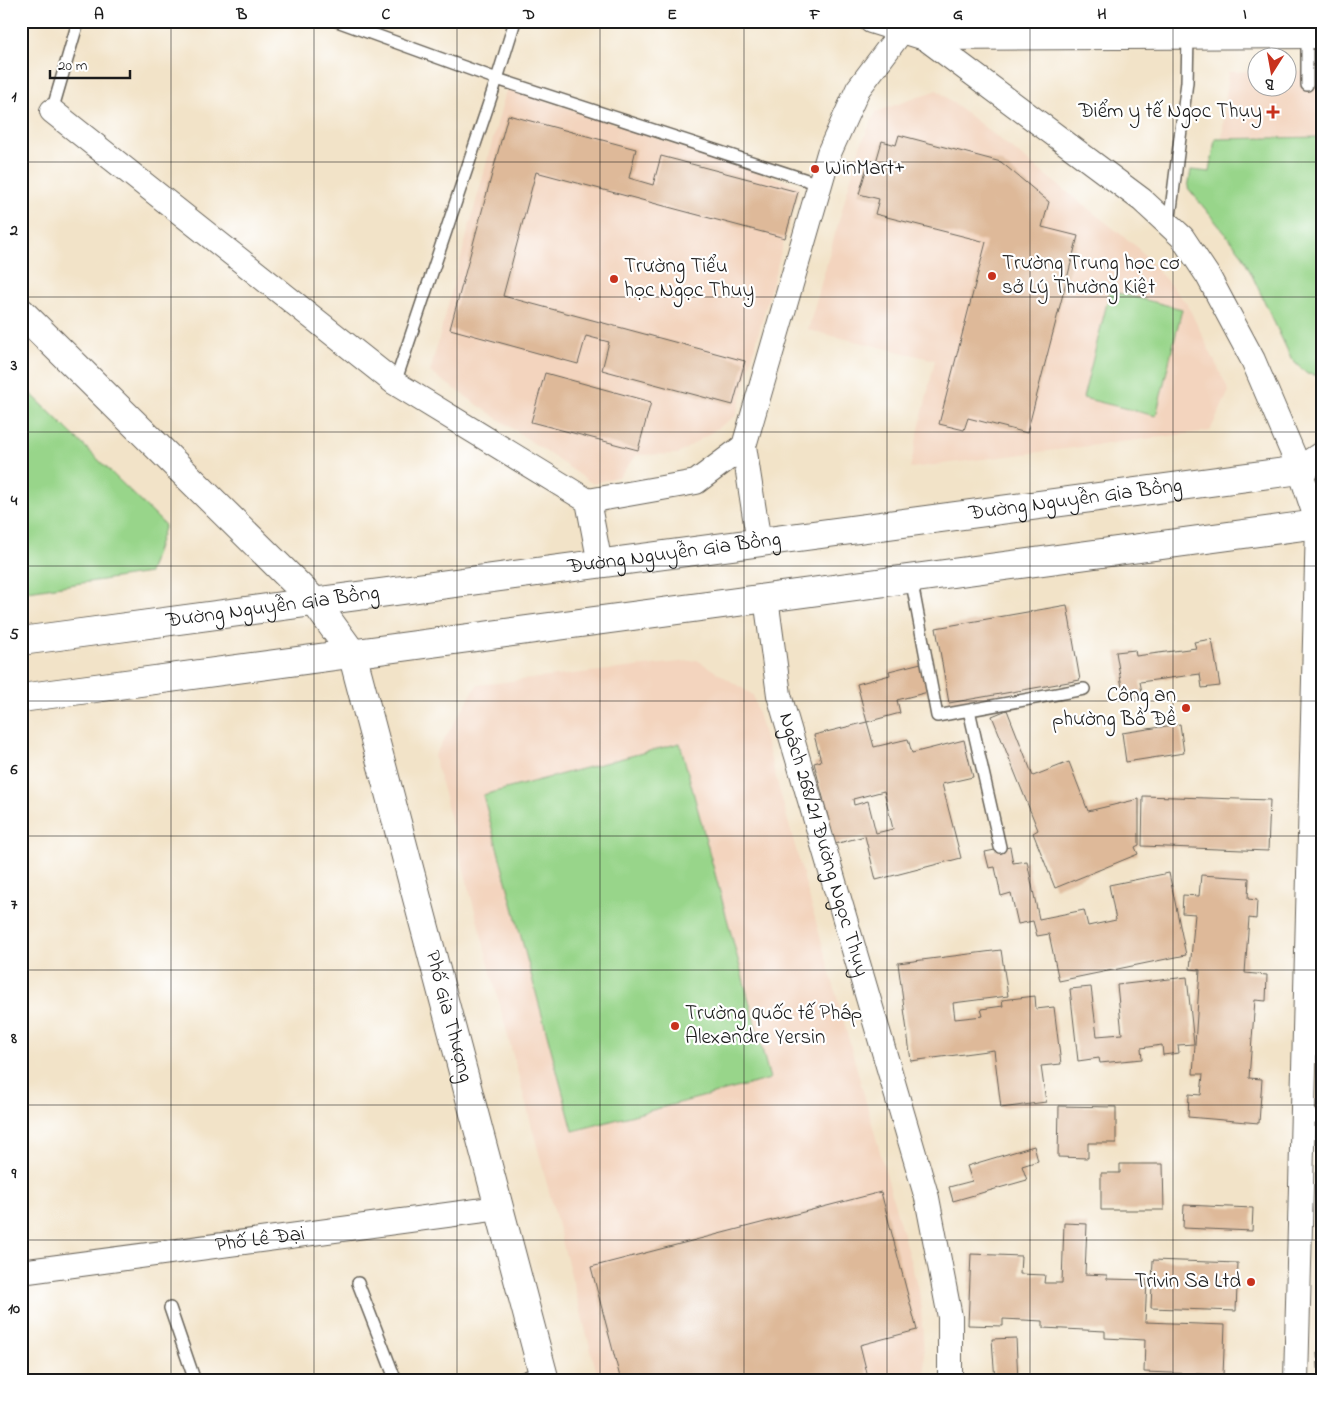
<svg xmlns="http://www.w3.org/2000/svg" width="1344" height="1402" font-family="'Indie Flower',sans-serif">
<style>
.built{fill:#f3d4be}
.green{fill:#98d58a;stroke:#5a7853}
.building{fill:#deb999;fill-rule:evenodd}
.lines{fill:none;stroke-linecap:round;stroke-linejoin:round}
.service-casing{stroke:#676258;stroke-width:14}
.minor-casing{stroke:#676258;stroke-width:26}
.tertiary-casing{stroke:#676258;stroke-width:30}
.secondary-casing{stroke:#676258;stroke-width:30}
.service{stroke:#fff;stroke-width:11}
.minor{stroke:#fff;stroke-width:24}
.tertiary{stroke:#fff;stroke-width:28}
.secondary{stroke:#fff;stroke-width:28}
.grid{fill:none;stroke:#1c1c1c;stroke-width:1;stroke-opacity:0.55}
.poi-dot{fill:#c8321e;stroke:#fff;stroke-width:2}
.labels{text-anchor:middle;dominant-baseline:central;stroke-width:4.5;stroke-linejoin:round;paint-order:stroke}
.poi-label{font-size:21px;fill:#1c1c1c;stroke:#fff;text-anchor:start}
.street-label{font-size:21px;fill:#1c1c1c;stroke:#fff}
.neatline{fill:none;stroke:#1c1c1c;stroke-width:2}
.grid-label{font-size:16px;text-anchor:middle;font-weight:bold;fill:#1c1c1c}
</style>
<rect width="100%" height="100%" fill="#fff"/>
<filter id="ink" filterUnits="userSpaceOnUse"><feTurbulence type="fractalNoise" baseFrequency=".02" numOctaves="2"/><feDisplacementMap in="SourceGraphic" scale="10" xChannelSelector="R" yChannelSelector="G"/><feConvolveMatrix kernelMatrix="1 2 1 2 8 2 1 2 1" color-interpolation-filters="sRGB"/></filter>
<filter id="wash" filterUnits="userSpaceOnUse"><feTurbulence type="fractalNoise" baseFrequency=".0096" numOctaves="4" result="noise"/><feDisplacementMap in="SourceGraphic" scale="20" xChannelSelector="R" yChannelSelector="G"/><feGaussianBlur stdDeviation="1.12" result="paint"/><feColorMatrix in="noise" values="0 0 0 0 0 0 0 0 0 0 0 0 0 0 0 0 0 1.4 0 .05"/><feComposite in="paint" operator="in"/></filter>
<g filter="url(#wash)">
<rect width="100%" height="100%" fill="#f2e3c8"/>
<!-- built -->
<path class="built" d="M1256 71V88H1286L1287 71H1323V137L1222 139 1228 72Z
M507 87 799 186 736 416 678 454 636 455 620 476 593 484 430 372Z
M937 90 1137 247 1187 304 1229 391 1210 431 910 468 935 360 808 330 860 146 876 112Z
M697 660 753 695 920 1296 926 1381H599L434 756 477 685Z"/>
<!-- green -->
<path class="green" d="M1323 137V376L1307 374 1292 360 1242 254 1188 188 1191 170 1210 172 1215 139Z
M1110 291 1182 309 1156 416 1083 398Z
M21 384 165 525 149 573 21 592Z
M680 743 770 1079 573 1131 483 795Z"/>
<g id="blocks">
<!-- building -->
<path class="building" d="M508 115 636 149 629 178 653 185 661 156 798 192 785 238 536 172 503 296 745 361 733 405 602 370 609 342 586 336 578 364 450 329Z
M899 135 1001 162 1049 202 1042 227 1078 236 1027 433 968 418 964 430 939 424 986 242 875 214 879 199 859 194 869 160 876 162 882 141 896 145Z
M545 373 651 402 638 450 531 422Z
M1067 605 1080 680 949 703 936 628Z
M1212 639 1220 686 1202 688 1200 674 1140 682 1143 697 1124 699 1116 652 1135 650 1136 656 1196 648 1194 642Z
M921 663 928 692 897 700 900 713 867 722 857 684 890 675 889 671Z
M1007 710 1033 776 1069 762 1088 811 1139 799V845L1135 847 1138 854 1055 888 1033 833 1038 830 992 716Z
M867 722 874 747 908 739 912 753 964 740 973 777 942 784 961 858 876 880 865 836 835 844 814 763 821 761 814 735ZM884 791 893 829 876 833 868 801 854 805 853 799Z
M1180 724 1184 753 1126 762 1122 733Z
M1143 796 1270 800 1268 851 1142 846Z
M1010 847 1013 863 1027 861 1039 919 1084 910 1088 926 1116 920 1109 885 1169 873 1186 955 1059 981 1049 934 1037 936 1033 921 1018 924 1011 893 1001 896 995 867 989 868 985 852Z
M1201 875 1249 878 1248 899 1257 900 1256 919 1249 918 1245 973 1267 975 1266 1001 1255 1000 1249 1078 1262 1079 1259 1123 1188 1117 1189 1094 1201 1095 1203 1074H1193L1200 970 1190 969 1195 914 1182 913 1183 895 1199 896Z
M1001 950 1008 996 953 1003 955 1019 983 1016 981 1009 1003 1006 1002 1000 1035 996 1036 1009 1054 1007 1061 1064 1041 1066 1046 1102 1001 1108 994 1050 911 1061 898 963Z
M1187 977 1194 1044 1178 1045 1179 1053 1163 1055 1162 1045 1141 1048 1142 1059 1100 1063 1099 1058 1078 1061 1070 989 1091 987 1097 1036 1122 1034 1117 985Z
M1059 1106 1116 1107V1143H1088V1158L1058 1157Z
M1034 1146 1038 1161 1022 1166 1027 1180 953 1201 949 1187 972 1181 967 1166Z
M1120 1164H1163L1164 1210H1101V1173H1120Z
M881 1192 917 1330 860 1345 869 1381H621L591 1267Z
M1184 1205 1253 1208 1252 1231 1183 1228Z
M1064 1223 1087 1224 1085 1274 1107 1275V1279L1147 1280 1145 1322 1225 1325 1223 1375 1144 1372 1145 1340 1105 1338V1331L1043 1328V1321L1003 1319V1326L968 1325 971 1254 1021 1256 1020 1274 1045 1275 1044 1283H1062Z
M1153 1260 1238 1263 1236 1311 1151 1308Z
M1016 1338 1018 1381H995L992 1339Z
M1317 1353H1323V1381H1319Z"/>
</g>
</g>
<g filter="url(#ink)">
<use href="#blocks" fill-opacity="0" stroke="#676258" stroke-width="1"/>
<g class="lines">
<!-- service casing -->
<g class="service-casing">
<path id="service" d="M337 21 497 79 819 184
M1307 85V36
M52 111 78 22 76 21
M1169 225 1187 82 1188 36
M395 383 497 79 515 21
M911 578 937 716 1084 689
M969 710 1000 847
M1304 1117H1323
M358 1283 396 1381
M170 1308 195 1381
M516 1381 542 1371"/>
</g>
<!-- minor casing -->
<g class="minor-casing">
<g id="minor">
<path d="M871 21 925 38 1323 36"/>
<path d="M925 38 1142 200 1182 237 1208 276 1253 360 1300 470 1318 524 1296 1381"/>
<path d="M52 111 395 383 588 501 600 564"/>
<path d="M588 501 696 482 744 446"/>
<path d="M759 543 744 446 829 153 858 89 901 32V21"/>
<path id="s1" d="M766 598 779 695 927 1198 950 1317V1381"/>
<path id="s2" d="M21 1272 499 1208"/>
</g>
</g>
<!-- tertiary casing -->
<g class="tertiary-casing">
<g id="tertiary">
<path id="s3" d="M21 312 315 602 352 653 545 1381"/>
</g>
</g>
<!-- secondary casing -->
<g class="secondary-casing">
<g id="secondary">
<path id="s4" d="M21 641 1300 470 1323 455"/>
<path d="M21 698 1318 524 1323 520"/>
</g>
</g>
<!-- service -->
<use href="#service" class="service"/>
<!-- minor -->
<use href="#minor" class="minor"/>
<!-- tertiary -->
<use href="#tertiary" class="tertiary"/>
<!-- secondary -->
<use href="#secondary" class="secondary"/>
</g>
</g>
<!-- grid -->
<path class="grid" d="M171 21V1381M314 21V1381M457 21V1381M600 21V1381M744 21V1381M887 21V1381M1030 21V1381M1173 21V1381M21 162H1323M21 297H1323M21 432H1323M21 566H1323M21 701H1323M21 836H1323M21 970H1323M21 1105H1323M21 1240H1323"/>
<!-- markers -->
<g class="poi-dot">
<path d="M1270.5 104.5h5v5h5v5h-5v5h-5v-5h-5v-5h5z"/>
<circle cx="815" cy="169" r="5"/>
<circle cx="992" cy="276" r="5"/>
<circle cx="614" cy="279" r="5"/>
<circle cx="1186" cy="708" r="5"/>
<circle cx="675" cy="1026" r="5"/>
<circle cx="1251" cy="1282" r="5"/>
</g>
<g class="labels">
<!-- poi labels -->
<g class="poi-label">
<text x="1262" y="112" text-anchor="end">Điểm y tế Ngọc Thụy</text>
<text x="825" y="169">WinMart+</text>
<text x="1002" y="264">Trường Trung học cơ<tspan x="1002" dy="24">sở Lý Thường Kiệt</tspan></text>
<text x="624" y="267">Trường Tiểu<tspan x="624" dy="24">học Ngọc Thuỵ</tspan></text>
<text x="1176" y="696" text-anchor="end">Công an<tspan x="1176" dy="24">phường Bồ Đề</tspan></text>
<text x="685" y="1014">Trường quốc tế Pháp<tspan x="685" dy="24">Alexandre Yersin</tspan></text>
<text x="1241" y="1282" text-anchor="end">Trivin Sa Ltd</text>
</g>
<!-- street labels -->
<g class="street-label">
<text stroke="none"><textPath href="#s4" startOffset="1064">Đường Nguyễn Gia Bồng</textPath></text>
<text stroke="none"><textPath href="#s4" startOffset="659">Đường Nguyễn Gia Bồng</textPath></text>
<text stroke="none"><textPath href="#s4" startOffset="254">Đường Nguyễn Gia Bồng</textPath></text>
<text stroke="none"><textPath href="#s1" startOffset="254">Ngách 268/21 Đường Ngọc Thụy</textPath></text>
<text stroke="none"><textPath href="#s3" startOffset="852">Phố Gia Thượng</textPath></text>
<text stroke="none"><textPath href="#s2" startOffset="241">Phố Lê Đại</textPath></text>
</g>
</g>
<!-- margin -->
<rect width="1344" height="1402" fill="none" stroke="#fff" stroke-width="55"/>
<!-- north arrow -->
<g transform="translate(1272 72) rotate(191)"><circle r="24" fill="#ffffff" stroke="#a4a4a4"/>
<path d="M0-4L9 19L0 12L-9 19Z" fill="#c8321e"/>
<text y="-8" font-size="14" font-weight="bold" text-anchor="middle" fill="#1c1c1c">B</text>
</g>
<!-- scale -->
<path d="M50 70v8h80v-8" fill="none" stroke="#1c1c1c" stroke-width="2.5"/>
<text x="58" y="70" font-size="15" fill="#1c1c1c" stroke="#ffffff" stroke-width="4" paint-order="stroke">20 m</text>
<rect x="28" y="28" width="1288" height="1346" class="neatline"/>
<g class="grid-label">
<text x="99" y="19">A</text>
<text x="242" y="19">B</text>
<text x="386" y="19">C</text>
<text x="529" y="19">D</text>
<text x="672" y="19">E</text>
<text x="815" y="19">F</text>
<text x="958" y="19">G</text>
<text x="1102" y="19">H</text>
<text x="1245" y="19">I</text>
<text x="14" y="101">1</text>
<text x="14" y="235">2</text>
<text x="14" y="370">3</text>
<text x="14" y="505">4</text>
<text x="14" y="639">5</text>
<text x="14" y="774">6</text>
<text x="14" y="909">7</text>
<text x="14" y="1043">8</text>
<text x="14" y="1178">9</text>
<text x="14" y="1313">10</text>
</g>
</svg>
